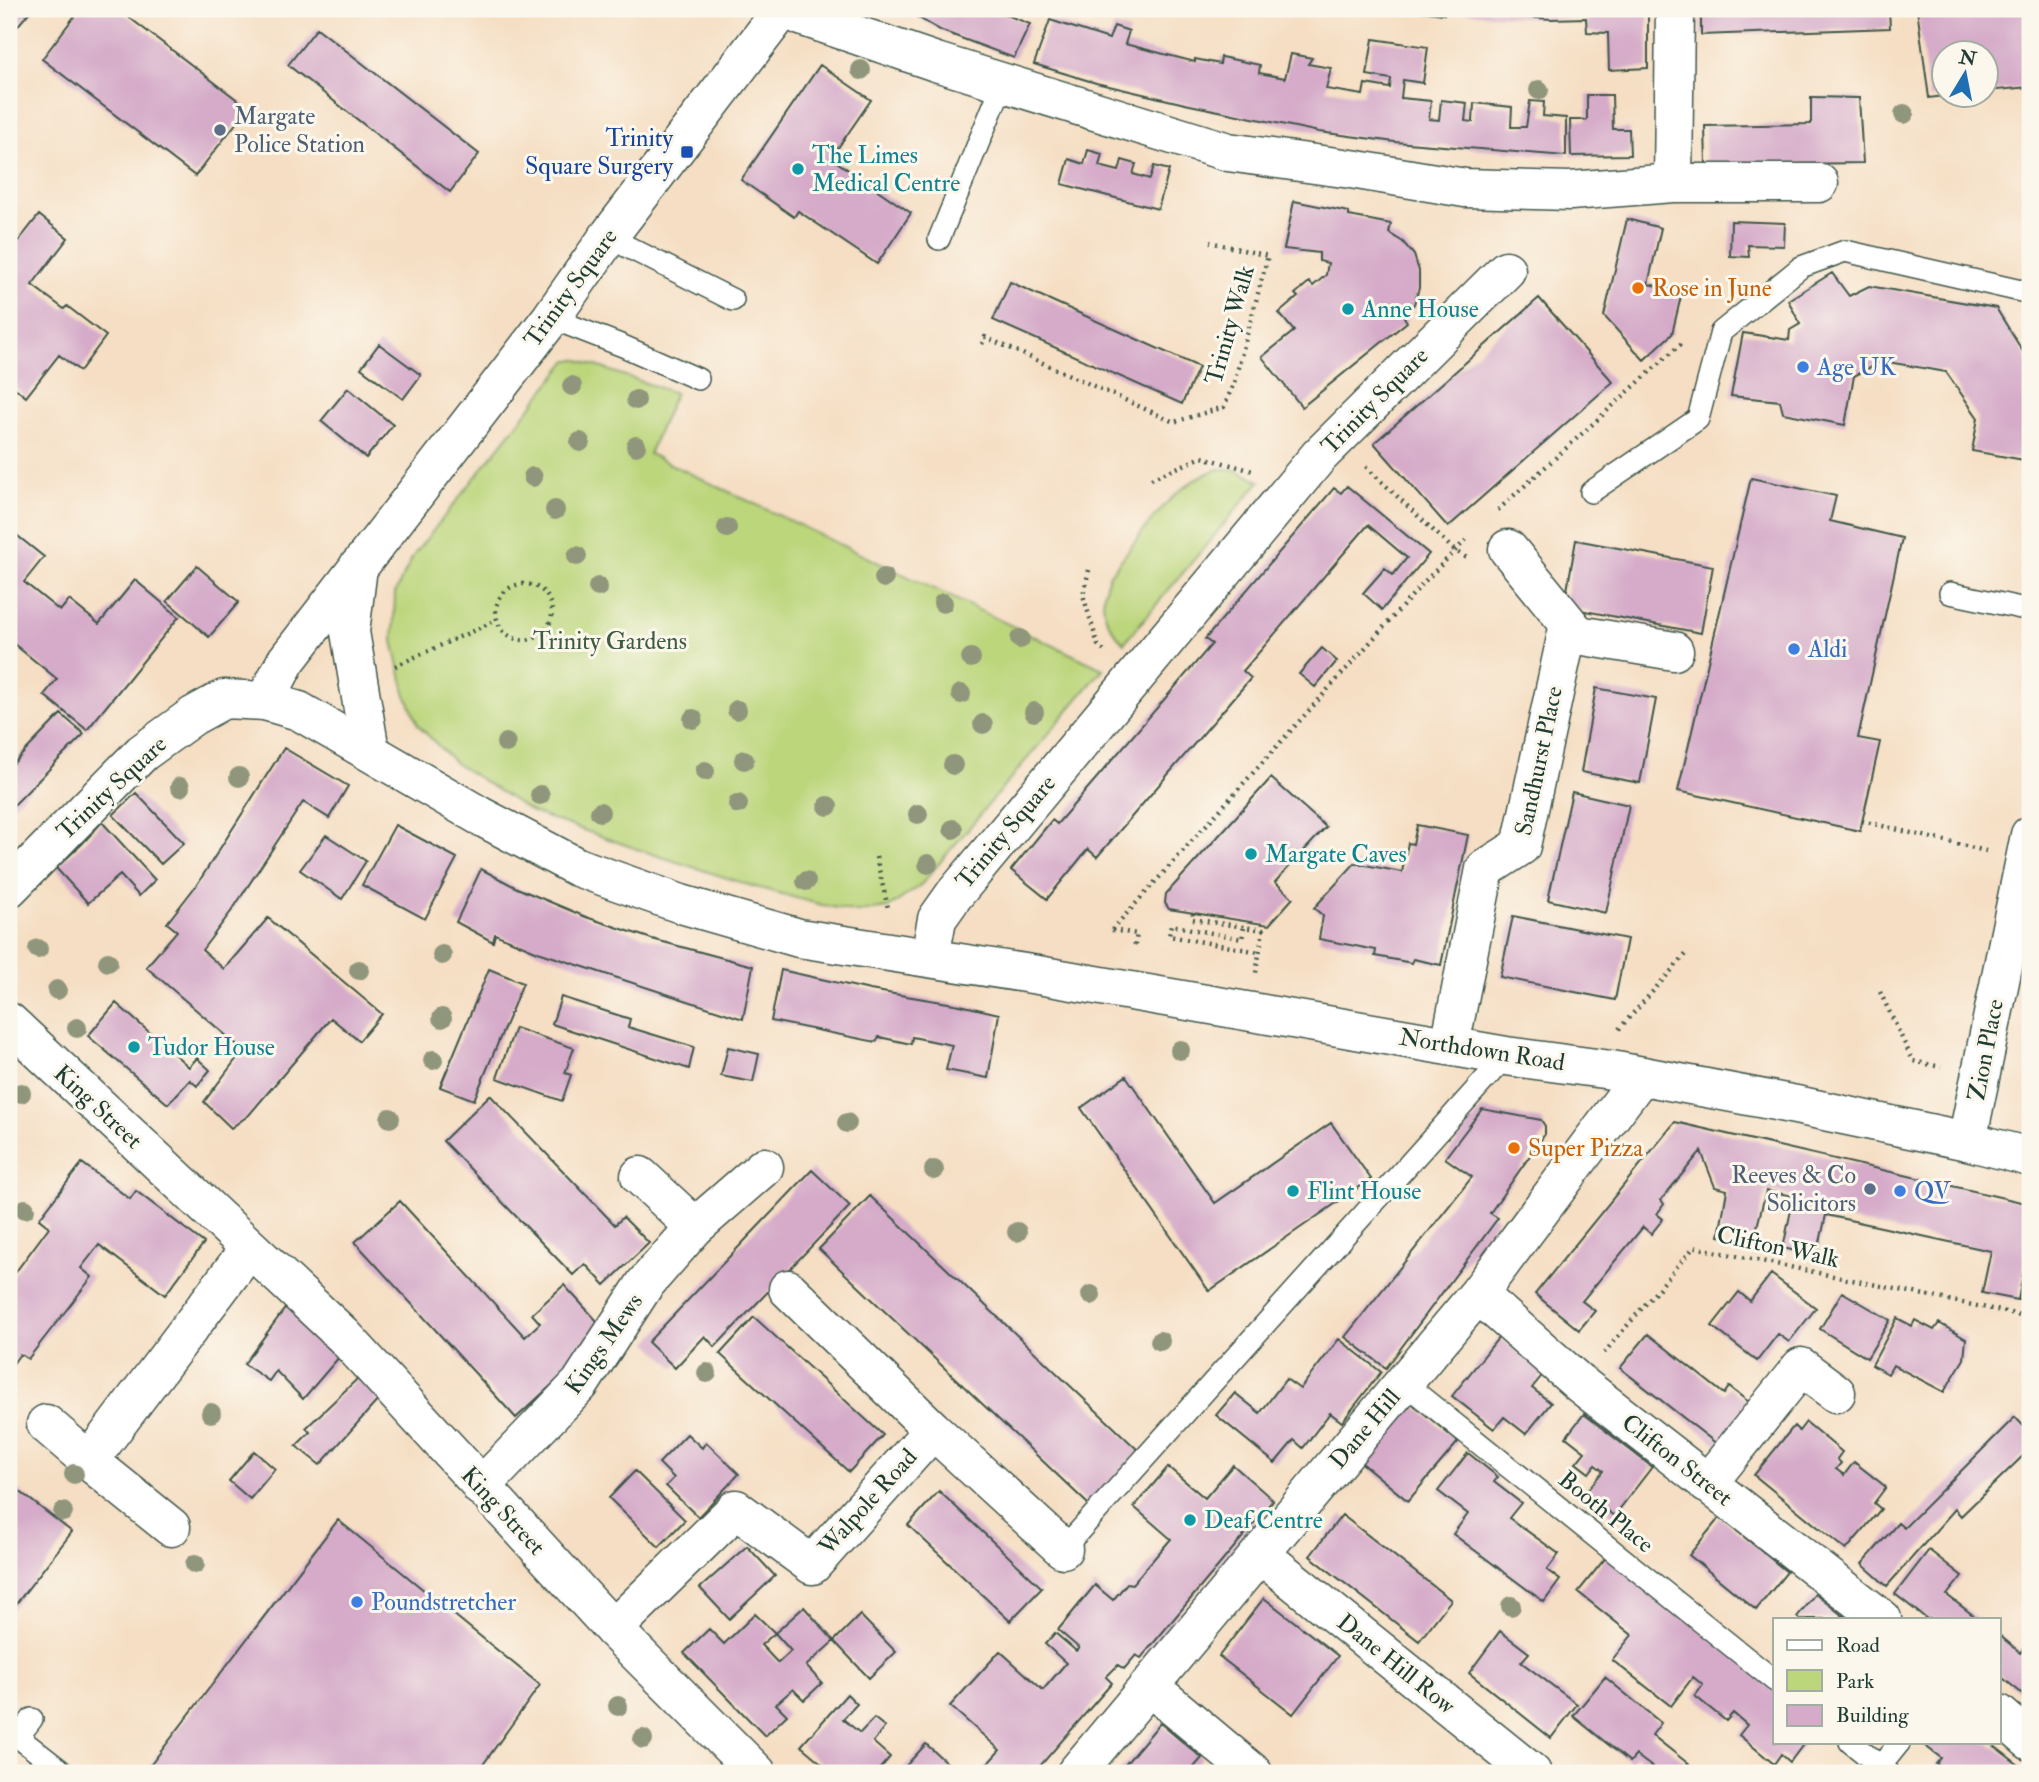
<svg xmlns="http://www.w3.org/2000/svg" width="2039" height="1782" font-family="'IM FELL Double Pica',serif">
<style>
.green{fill:#bcd67b;stroke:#6e8a58;stroke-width:2}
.building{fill:#d5abc9}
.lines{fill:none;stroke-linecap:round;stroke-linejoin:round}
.lane-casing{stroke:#3f5549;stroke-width:24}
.street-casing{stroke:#3f5549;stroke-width:41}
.secondary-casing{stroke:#3f5549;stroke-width:41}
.path{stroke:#3f5549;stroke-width:4.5;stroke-dasharray:2 5;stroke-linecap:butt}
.lane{stroke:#fff;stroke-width:21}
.street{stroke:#fff;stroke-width:38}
.secondary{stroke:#fff;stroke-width:38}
.tree{fill:#90967c}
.service-dot{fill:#5c6f8a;stroke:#fbf7ec;stroke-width:2.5}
.transit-dot{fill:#1a4fb4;stroke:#fbf7ec;stroke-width:2.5}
.culture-dot{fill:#0f9aa8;stroke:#fbf7ec;stroke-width:2.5}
.food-dot{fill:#e8710a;stroke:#fbf7ec;stroke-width:2.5}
.shop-dot{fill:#3f7fe0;stroke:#fbf7ec;stroke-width:2.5}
.labels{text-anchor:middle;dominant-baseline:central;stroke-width:6;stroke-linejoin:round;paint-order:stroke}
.service-label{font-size:24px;fill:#4e5e75;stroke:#fbf7ec;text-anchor:start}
.transit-label{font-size:24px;fill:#164399;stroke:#fbf7ec;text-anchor:end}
.culture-label{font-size:24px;fill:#0d838f;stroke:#fbf7ec;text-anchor:start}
.street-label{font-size:24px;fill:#1f3d34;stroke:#fbf7ec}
.food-label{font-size:24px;fill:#c56008;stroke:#fbf7ec;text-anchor:start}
.shop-label{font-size:24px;fill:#366cbe;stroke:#fbf7ec;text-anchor:start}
.park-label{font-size:24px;fill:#3e5c42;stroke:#fbf7ec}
</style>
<rect width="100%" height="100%" fill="#fbf7ec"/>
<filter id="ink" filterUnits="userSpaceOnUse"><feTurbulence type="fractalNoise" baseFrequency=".0143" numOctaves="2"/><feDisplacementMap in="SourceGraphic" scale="14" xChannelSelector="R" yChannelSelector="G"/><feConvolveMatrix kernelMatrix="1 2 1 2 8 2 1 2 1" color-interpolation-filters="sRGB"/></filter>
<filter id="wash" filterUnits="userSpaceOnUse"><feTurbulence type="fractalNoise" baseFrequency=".00686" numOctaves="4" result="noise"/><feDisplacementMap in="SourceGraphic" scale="28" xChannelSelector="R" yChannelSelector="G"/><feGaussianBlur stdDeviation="1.57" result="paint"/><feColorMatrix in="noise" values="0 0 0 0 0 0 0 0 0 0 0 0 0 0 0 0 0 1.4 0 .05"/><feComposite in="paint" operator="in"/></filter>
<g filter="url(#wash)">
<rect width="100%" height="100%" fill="#f5dec3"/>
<!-- green -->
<path class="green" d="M568 360H579L675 393 649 454 1103 669 920 886 888 908 857 912 822 905 752 886 637 849 532 812 455 763 418 725 405 692 393 641 395 593 413 556Z
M1219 469 1236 470 1260 481 1124 643C1103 622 1097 603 1110 574 1142 536 1169 484 1219 469Z"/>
<g id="blocks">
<!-- building -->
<path class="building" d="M9 9H32L16 28 13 25 9 30Z
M80 9H118L248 108 195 176 42 59Z
M903 9H991L1030 24 1014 58 942 31Z
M1413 9H1444V14L1413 10Z
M1449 9H1648V68L1609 70 1608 33 1587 32 1586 18 1551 19 1480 14Z
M1701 9H1889L1890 28 1701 35Z
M1917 9H2030V87L1986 91V52H1944V96L1929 98Z
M1050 20 1109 39 1114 26 1129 31 1125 44 1195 62V59L1220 64 1221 57 1260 65 1259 73 1285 78 1291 54 1312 58 1308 64 1331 68 1326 89 1363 95 1365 84 1390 88 1391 79 1367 75 1373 39 1428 47 1423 83 1403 80 1401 98 1431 101 1429 119 1439 120 1441 100 1467 103 1465 121 1473 122 1474 103 1512 107 1511 127H1526L1530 101 1544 102 1543 116 1566 118V156L1395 142 1319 132 1185 104 1096 83 1034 64Z
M317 28 479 154 450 192 288 65Z
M820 65 871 100 831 158 911 213 877 264 798 211 794 217 741 180Z
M1587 95H1612L1613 129H1629L1630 155 1571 156 1570 120H1587Z
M1811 97 1859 98 1863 163 1706 165 1705 126 1811 124Z
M1088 150 1102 154 1099 166 1119 171 1122 160 1136 164 1133 174 1150 179 1154 166 1169 170 1158 209 1062 184 1069 159 1084 164Z
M1294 201 1349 212V216L1391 224 1389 233 1403 242 1414 255 1419 271V288L1414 304 1404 317 1407 322 1302 407 1262 357 1294 331 1279 313 1298 297 1295 294 1309 282 1313 286 1326 275 1328 263 1319 261V253L1284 249Z
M39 215 68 238 32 285 64 309 67 306 106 336 80 371 59 355 26 397 9 383V253Z
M1627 219 1661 228 1648 284 1682 292 1672 334 1644 360 1604 316Z
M1731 221 1785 223 1784 246 1748 245 1749 257 1730 256Z
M1832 273 1849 296 1869 286 1996 308 2030 363V461L1972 451 1978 418 1946 372 1882 361 1854 376 1845 425 1783 413 1780 401 1731 396 1743 333 1789 340 1790 330 1800 324 1788 300Z
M1010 282 1199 367 1182 404 993 320Z
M1539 298 1613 382 1448 527 1374 443Z
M379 344 421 375 403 399 361 368Z
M348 388 393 425 366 458 321 421Z
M1751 478 1836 496 1830 521 1902 538 1858 738 1880 742 1860 831 1678 791Z
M1347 486 1429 554 1382 610 1363 593 1385 568 1393 575 1407 558 1368 525 1243 671 1251 678 1097 857 1088 849 1047 899 1011 870 1052 820 1057 824 1212 644 1205 639 1334 488 1341 493Z
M9 529 44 557 24 582 60 611 69 600 99 624 135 580 179 617 87 730 44 695 57 679 9 640Z
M1576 540 1713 566 1701 633 1564 607Z
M197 566 239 602 209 637 167 601Z
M1322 648 1337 661 1315 687 1299 674Z
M1596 688 1656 699 1640 783 1581 772Z
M61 714 84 734 9 810V768Z
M284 748 348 786 329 818 303 802 233 909 202 950 224 969 268 918 382 1014 359 1041 331 1018 249 1115 231 1128 204 1102 243 1050 146 967 177 931 167 923 198 883Z
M1271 778 1326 827 1275 882 1293 898 1269 925 1169 909 1165 903 1166 894Z
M1572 792 1629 805 1606 913 1548 900Z
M136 793 184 843 161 864 113 815Z
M102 822 155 880 139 896 120 875 88 903 56 868 82 844Z
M395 825 457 858 425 919 362 885Z
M1417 825 1468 835 1441 965 1413 959 1412 963 1375 956 1376 950 1319 939 1323 916 1314 908 1355 863 1402 872 1408 843 1413 844Z
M326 835 366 861 342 899 300 870Z
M481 869 517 888 586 917 652 939 753 966 743 1019 538 952 495 934 493 942 456 922Z
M1513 916 1627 939 1615 1000 1500 977Z
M489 969 523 983 474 1100 440 1087Z
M781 970 870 990 960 1005 999 1014 988 1078 946 1070 952 1045 912 1037 911 1044 879 1037 876 1042 771 1021Z
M561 997 630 1019 628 1027 694 1047 689 1069 552 1024Z
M116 1003 189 1067 197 1058 210 1070 197 1086 190 1080 168 1104 88 1036Z
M515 1028 574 1048 565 1073 571 1075 562 1101 497 1078Z
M728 1047 759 1054 753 1082 721 1076Z
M1126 1076 1215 1203 1331 1123 1371 1179 1209 1291 1081 1108Z
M490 1095 615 1225 623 1217 649 1243 605 1285 585 1264 573 1275 443 1141Z
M1482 1109 1541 1120 1545 1126V1134L1490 1213 1498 1218 1386 1368 1345 1337 1472 1177 1445 1158Z
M1675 1122 2030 1204V1259L2026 1258 2018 1300 1982 1293 1991 1251 1826 1215 1817 1256 1783 1248 1794 1196 1766 1191 1753 1243 1719 1236 1727 1190 1715 1187 1701 1151 1661 1200 1664 1204 1657 1214 1663 1219 1651 1234 1643 1227 1582 1301 1595 1311 1579 1330 1535 1294Z
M82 1163 130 1199 136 1191 204 1243 165 1295 99 1245 81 1268 92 1277 28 1359 20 1354 9 1369V1281L49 1227 39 1219Z
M812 1170 850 1206 715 1347 705 1336 675 1368 648 1342Z
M870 1196 1139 1451 1089 1505 819 1249Z
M400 1201 525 1337 540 1323 532 1314 564 1285 608 1333 516 1418 355 1242Z
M1771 1274 1816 1308 1789 1342 1778 1334 1757 1361 1712 1326 1739 1292 1750 1301Z
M1842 1292 1890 1320 1867 1358 1820 1329Z
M292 1299 346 1349 303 1399 276 1371 269 1381 244 1364Z
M754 1317 883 1435 849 1472 720 1354Z
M1897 1318 1912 1326 1915 1320 1934 1330 1939 1323 1966 1339 1964 1359 1944 1392 1893 1365 1888 1374 1872 1365Z
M1648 1334 1724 1394 1729 1387 1758 1409 1726 1451 1620 1368Z
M1499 1337 1544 1373 1532 1388 1551 1403 1526 1434 1504 1417 1494 1429 1452 1396Z
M1339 1339 1381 1372 1342 1422 1330 1413 1303 1448 1294 1440 1275 1463 1216 1415 1235 1393 1260 1413 1286 1379 1300 1389Z
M357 1379 379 1399 320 1465 296 1446 310 1432 306 1428Z
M1406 1398 1458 1442 1408 1501 1356 1458Z
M1584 1414 1652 1467 1614 1516 1585 1493 1603 1471 1595 1465 1589 1473 1576 1463 1585 1452 1566 1437Z
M2015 1417 2030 1433V1449L1961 1516 1955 1509 1887 1586 1862 1564 1898 1523 1904 1528Z
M1806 1422 1842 1452 1837 1459 1841 1463 1836 1469 1844 1475 1854 1462 1886 1487 1874 1503 1881 1509 1846 1550 1754 1475 1794 1426 1799 1431Z
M687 1434 702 1448 706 1442 739 1474 698 1517 666 1486 674 1478 659 1463Z
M254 1451 275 1469 250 1499 229 1481Z
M1468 1453 1498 1477 1494 1482 1521 1503 1509 1518 1559 1554 1547 1570 1560 1580 1544 1602 1453 1534 1468 1514 1438 1491Z
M1233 1465 1273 1500 1246 1533 1141 1658 1136 1655 1124 1669 1118 1665 1106 1677 1112 1683 1034 1773H979L1000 1750 950 1706 1000 1651 1043 1690 1066 1663 1045 1644 1055 1633 1076 1651 1079 1648 1058 1630 1095 1585 1113 1600 1127 1583 1132 1584 1171 1539 1134 1507 1168 1467 1205 1498Z
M635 1471 685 1520 659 1547 609 1498Z
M9 1483 72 1532 9 1613Z
M939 1491 1042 1588 1010 1621 908 1525Z
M1342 1515 1451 1600 1419 1641 1310 1556Z
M1720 1517 1787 1572 1756 1610 1689 1555Z
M338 1520 540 1685 477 1773H157L149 1767Z
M747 1546 775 1576 729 1619 700 1588Z
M1929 1550 1962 1576 1947 1595 1978 1619H1927L1895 1594Z
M1607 1556 1775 1690V1742H1805L1790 1762 1781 1754 1774 1764 1739 1735 1747 1725 1733 1713 1726 1721 1695 1696 1703 1685 1693 1677 1671 1706 1612 1660 1632 1635 1578 1592Z
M1815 1594 1847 1619H1799L1797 1617Z
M1264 1598 1338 1656 1293 1714 1219 1656Z
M804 1607 834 1641 806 1666 822 1683 804 1700 793 1689 776 1704 787 1715 765 1736 684 1653 709 1629 724 1644 755 1614 775 1633 761 1645 778 1663 791 1651 775 1633Z
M860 1615 896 1652 869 1678 834 1641Z
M1500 1631 1529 1653 1521 1662 1577 1704 1551 1738 1469 1673Z
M1999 1635 2021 1653 2030 1641V1700L1999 1675Z
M1605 1677 1661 1723 1652 1735 1695 1769 1691 1773H1660L1636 1755 1630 1762 1573 1716Z
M847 1694 857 1704 843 1719 860 1733 874 1718 885 1727 873 1742 890 1757 876 1773H833L801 1746Z
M1160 1723 1202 1758 1194 1767 1202 1773H1118Z
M1920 1742H1989L2029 1773H1949L1936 1764 1941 1758Z
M926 1744 958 1773H907L903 1769Z"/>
</g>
</g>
<g filter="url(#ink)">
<use href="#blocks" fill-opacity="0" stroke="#3f5549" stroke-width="2"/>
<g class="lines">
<!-- lane casing -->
<g class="lane-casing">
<path id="lane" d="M608 237 733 300
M939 239 1003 83
M551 318 623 346 698 379
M1591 492 1698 419 1721 332 1801 267 1845 251 2021 291 2030 288
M1950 593 2030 610
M1404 1383 1775 1681
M1063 1549 1506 1056
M9 1730 64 1773
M18 1737 32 1719
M1850 1742 1889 1773
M1875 1773 1900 1742"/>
</g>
<!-- street casing -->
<g class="street-casing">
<path id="street" d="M787 9 801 16 936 62 1228 152 1351 169 1465 188 1570 191 1673 183H1819
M1673 183 1675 9
M1508 549 1578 635 1674 651
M358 567 350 632 370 751
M265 701 286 661 551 318 608 237 783 9
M930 957 937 919 954 895 1319 456 1506 270
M1450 1045 1485 869 1521 846 1569 624
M1967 1141 2030 835
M640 1176 695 1227
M788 1289 933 1430 1063 1549
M1478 1294 1579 1383 1882 1619
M46 1424 89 1461 249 1249
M89 1461 171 1527
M1707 1484 1801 1367 1836 1393
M481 1487 580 1384 645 1284 695 1227 764 1167
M1260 1554 1532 1773
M613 1629 736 1509 812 1565 933 1430
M1149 1686 1253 1773
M1999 1714 2030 1741
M1076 1773 1478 1294 1641 1076"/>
</g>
<!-- secondary casing -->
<g class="secondary-casing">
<path id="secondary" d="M9 888 142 753 193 716 224 699 265 701 299 711 480 816 577 867 681 904 799 938 1038 975 1506 1056 1611 1070 1796 1105 1967 1141 2030 1157
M9 1022 344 1336 613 1629 757 1773"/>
</g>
<!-- path -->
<path class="path" d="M982 344 985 337 1174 422 1224 407 1234 383 1268 256 1210 242
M1366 467 1454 550 1469 559
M1151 479 1202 457 1253 471
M1498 510 1684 341
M1089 570 1083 595 1098 645 1105 652
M496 612a28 28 0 1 1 56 0a28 28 0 1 1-56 0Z
M395 666 497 620
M1862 821 1986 851
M876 857 888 908H891
M1193 913 1192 919 1263 930 1256 973
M1244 928 1242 939 1171 925 1169 936 1259 952
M1112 930 1426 580 1469 537
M1112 930 1137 934 1134 950
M1880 992 1913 1061 1941 1067
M1619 1029 1688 952
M1604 1353 1694 1247 2030 1317"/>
<!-- lane -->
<use href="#lane" class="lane"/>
<!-- street -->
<use href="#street" class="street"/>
<!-- secondary -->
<use href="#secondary" class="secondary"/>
</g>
<!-- trees -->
<g class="tree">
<circle cx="861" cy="70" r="10"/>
<circle cx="1539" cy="90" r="10"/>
<circle cx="1904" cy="114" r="10"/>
<circle cx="572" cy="386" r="10"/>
<circle cx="636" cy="400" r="10"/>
<circle cx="580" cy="442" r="10"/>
<circle cx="636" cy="446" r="10"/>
<circle cx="533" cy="477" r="10"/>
<circle cx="555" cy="510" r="10"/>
<circle cx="727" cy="528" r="10"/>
<circle cx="577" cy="556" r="10"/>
<circle cx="884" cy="578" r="10"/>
<circle cx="598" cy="587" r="10"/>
<circle cx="943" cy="603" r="10"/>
<circle cx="1020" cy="639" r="10"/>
<circle cx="971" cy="658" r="10"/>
<circle cx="961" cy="694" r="10"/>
<circle cx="737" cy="710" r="10"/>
<circle cx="1034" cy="712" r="10"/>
<circle cx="693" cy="719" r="10"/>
<circle cx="983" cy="724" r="10"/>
<circle cx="506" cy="743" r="10"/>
<circle cx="744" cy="760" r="10"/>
<circle cx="953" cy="765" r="10"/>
<circle cx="705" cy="771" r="10"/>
<circle cx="239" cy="777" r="10"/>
<circle cx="180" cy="787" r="10"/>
<circle cx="540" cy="795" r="10"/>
<circle cx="738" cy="804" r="10"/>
<circle cx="828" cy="806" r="10"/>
<circle cx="600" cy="812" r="10"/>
<circle cx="918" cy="814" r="10"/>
<circle cx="953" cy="829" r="10"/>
<circle cx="928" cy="864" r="10"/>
<circle cx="806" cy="881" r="10"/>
<circle cx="38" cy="949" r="10"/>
<circle cx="442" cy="955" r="10"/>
<circle cx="108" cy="962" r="10"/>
<circle cx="359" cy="970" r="10"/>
<circle cx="57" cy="990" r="10"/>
<circle cx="442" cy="1018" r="10"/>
<circle cx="77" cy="1028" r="10"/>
<circle cx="1180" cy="1050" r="10"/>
<circle cx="433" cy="1060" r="10"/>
<circle cx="21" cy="1093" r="10"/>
<circle cx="390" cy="1118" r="10"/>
<circle cx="847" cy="1123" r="10"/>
<circle cx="934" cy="1170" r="10"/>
<circle cx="25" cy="1209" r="10"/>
<circle cx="1017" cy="1232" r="10"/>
<circle cx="1091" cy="1295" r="10"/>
<circle cx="1160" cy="1341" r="10"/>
<circle cx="707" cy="1373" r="10"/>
<circle cx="211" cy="1413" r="10"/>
<circle cx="74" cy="1474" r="10"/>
<circle cx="63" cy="1512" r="10"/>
<circle cx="195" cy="1564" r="10"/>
<circle cx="1511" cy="1606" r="10"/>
<circle cx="618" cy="1706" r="10"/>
<circle cx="643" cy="1739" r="10"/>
</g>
</g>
<!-- markers -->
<g class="service-dot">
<circle cx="220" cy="130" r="7"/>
<circle cx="1870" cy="1189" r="7"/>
</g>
<rect class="transit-dot" x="680" y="145" width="14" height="14" rx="3.5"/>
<g class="culture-dot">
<circle cx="798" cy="169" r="7"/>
<circle cx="1348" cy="309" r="7"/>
<circle cx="1251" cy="854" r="7"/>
<circle cx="134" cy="1047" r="7"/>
<circle cx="1293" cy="1191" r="7"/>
<circle cx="1190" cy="1520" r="7"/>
</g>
<g class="food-dot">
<circle cx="1638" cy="288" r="7"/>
<circle cx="1514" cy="1148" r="7"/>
</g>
<g class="shop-dot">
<circle cx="1803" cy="367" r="7"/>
<circle cx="1794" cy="649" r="7"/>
<circle cx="1900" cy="1191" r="7"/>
<circle cx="357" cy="1602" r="7"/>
</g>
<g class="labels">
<!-- service labels -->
<g class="service-label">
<text x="234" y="116">Margate<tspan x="234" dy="28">Police Station</tspan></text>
<text x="1856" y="1175" text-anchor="end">Reeves &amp; Co<tspan x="1856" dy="28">Solicitors</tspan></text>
</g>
<!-- transit labels -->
<g class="transit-label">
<text x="673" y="138">Trinity<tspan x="673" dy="28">Square Surgery</tspan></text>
</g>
<!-- culture labels -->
<g class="culture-label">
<text x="812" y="155">The Limes<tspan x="812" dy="28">Medical Centre</tspan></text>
<text x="1362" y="309">Anne House</text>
<text x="1265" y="854">Margate Caves</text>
<text x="148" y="1047">Tudor House</text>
<text x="1307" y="1191">Flint House</text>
<text x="1204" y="1520">Deaf Centre</text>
</g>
<!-- street labels -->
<g class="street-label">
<text transform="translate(571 288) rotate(-54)">Trinity Square</text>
<text transform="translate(1230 325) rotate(-74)">Trinity Walk</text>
<text transform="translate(1375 401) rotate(-45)">Trinity Square</text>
<text transform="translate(1539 761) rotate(-78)">Sandhurst Place</text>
<text transform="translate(112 788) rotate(-43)">Trinity Square</text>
<text transform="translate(1006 832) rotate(-50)">Trinity Square</text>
<text transform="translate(1482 1050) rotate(9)">Northdown Road</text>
<text transform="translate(1986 1050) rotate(-79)">Zion Place</text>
<text transform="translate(98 1107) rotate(43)">King Street</text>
<text transform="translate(1778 1247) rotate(12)">Clifton Walk</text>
<text transform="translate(604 1344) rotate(-55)">Kings Mews</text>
<text transform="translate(1365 1429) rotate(-50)">Dane Hill</text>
<text transform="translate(1677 1460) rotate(38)">Clifton Street</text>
<text transform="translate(868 1502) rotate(-48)">Walpole Road</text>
<text transform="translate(503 1511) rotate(47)">King Street</text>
<text transform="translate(1606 1512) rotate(39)">Booth Place</text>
<text transform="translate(1396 1664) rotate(39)">Dane Hill Row</text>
</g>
<!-- food labels -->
<g class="food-label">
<text x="1652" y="288">Rose in June</text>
<text x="1528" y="1148">Super Pizza</text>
</g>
<!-- shop labels -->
<g class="shop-label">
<text x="1817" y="367">Age UK</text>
<text x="1808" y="649">Aldi</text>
<text x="1914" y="1191">QV</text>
<text x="371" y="1602">Poundstretcher</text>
</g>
<!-- park labels -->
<g class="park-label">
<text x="610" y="641">Trinity Gardens</text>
</g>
</g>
<!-- margin -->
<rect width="2039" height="1782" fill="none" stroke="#fbf7ec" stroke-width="35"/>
<!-- legend -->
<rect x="1773" y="1618" width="228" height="126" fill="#fbf7ec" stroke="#a3ada2" stroke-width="2"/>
<rect x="1787" y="1640" width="35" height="10" fill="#ffffff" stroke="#a3ada2" stroke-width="2"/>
<text x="1836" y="1652" font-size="21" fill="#1f3d34">Road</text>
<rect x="1787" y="1670" width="35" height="21" fill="#bcd67b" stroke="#a3ada2" stroke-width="2"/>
<text x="1836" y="1688" font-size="21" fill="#1f3d34">Park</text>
<rect x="1787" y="1705" width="35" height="21" fill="#d5abc9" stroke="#a3ada2" stroke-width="2"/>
<text x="1836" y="1722" font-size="21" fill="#1f3d34">Building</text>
<!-- north arrow -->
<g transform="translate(1965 74) rotate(10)"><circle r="33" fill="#fbf7ec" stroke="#a3ada2" stroke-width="2"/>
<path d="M0-5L12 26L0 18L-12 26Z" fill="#1f6fb2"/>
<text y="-10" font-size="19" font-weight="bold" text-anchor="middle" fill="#1f3d34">N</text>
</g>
</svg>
